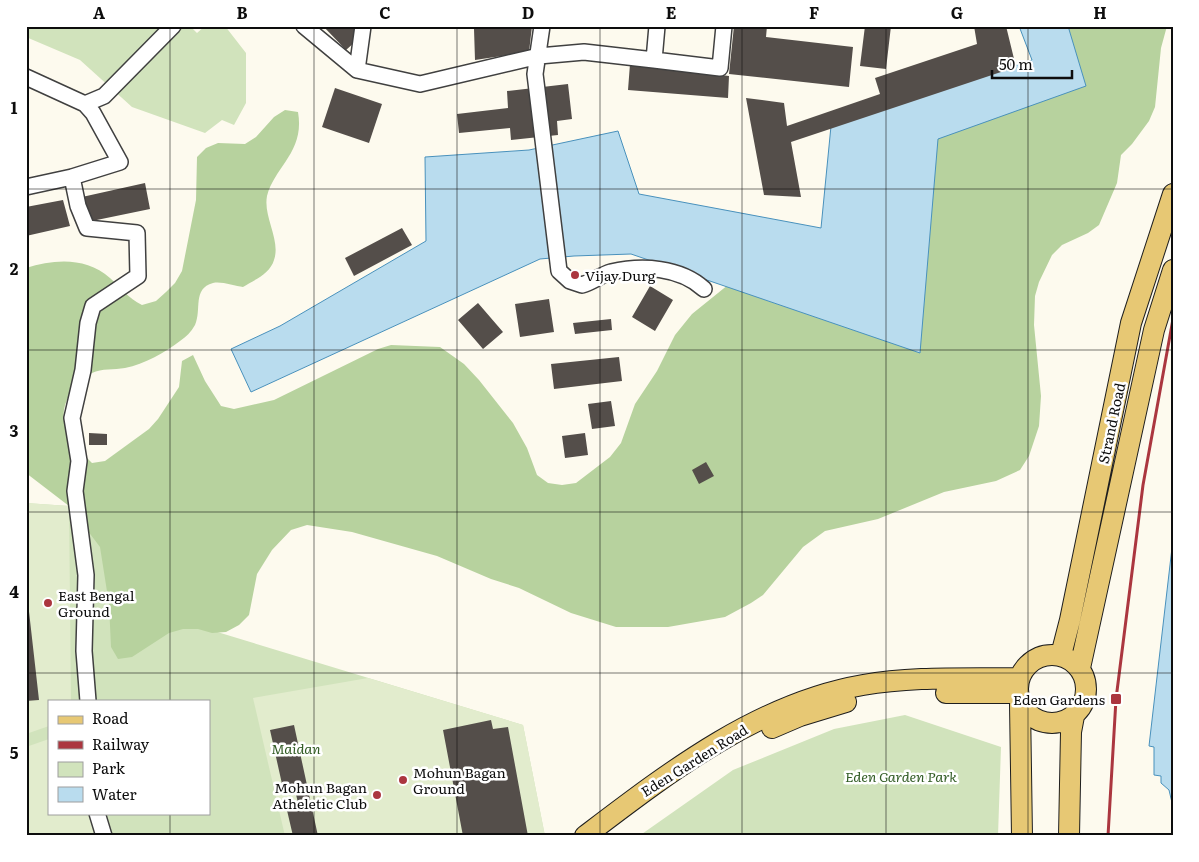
<svg xmlns="http://www.w3.org/2000/svg" width="1199" height="862" font-family="Literata,serif">
<style>
.green{fill:#d1e3bc;fill-rule:evenodd}
.forest{fill:#b7d29e}
.pitch{fill:#e2eccd}
.water{fill:#b9dcee;stroke:#4991bc}
.building{fill:#544e4a}
.lines{fill:none;stroke-linecap:round;stroke-linejoin:round}
.minor-casing{stroke:#404040;stroke-width:18}
.major-casing{stroke:#1e1e1e;stroke-width:22}
.minor{stroke:#fff;stroke-width:15}
.major{stroke:#e7c874;stroke-width:20}
.rail{stroke:#ab363f;stroke-width:3}
.grid{fill:none;stroke:#0d0d0d;stroke-width:1;stroke-opacity:0.55}
.poi-dot{fill:#ab363f;stroke:#fff;stroke-width:2}
.labels{text-anchor:middle;dominant-baseline:central;stroke-width:5;stroke-linejoin:round;paint-order:stroke}
.poi-label{font-size:14px;fill:#0d0d0d;stroke:#fff;text-anchor:start}
.street-label{font-size:14px;fill:#0d0d0d;stroke:#fff}
.park-label{font-size:14px;font-style:italic;fill:#325c25;stroke:#fff}
.neatline{fill:none;stroke:#0d0d0d;stroke-width:2}
.grid-label{font-size:16px;text-anchor:middle;font-weight:bold;fill:#0d0d0d}
</style>
<rect width="100%" height="100%" fill="#fdfaee"/>
<!-- green -->
<path class="green" d="M26 26H190L197 33 205 26H225L246 53V103L234 125 222 120 205 133 132 107 80 60 26 37Z
M26 503 69 506 158 614 523 725 545 836H26ZM49 701H209V813H49Z
M905 715 1001 747 998 836H639L733 770 834 729Z"/>
<!-- forest -->
<path class="forest" d="M1042 26H1167L1161 48 1155 107 1149 121 1132 144 1121 155 1117 183 1099 225 1088 233 1062 245 1052 255 1039 282 1035 296 1034 325 1041 396 1039 426 1029 456 1020 470 996 481 944 492 878 519 825 531 803 547 763 595 751 603 725 617 668 627H616L571 613 519 588 491 579 437 556 352 532 307 525 291 530 272 550 257 574 249 615 239 625 226 632 212 633 198 629H183L169 633 132 657 118 659 111 647 109 604 100 547 69 506 26 473V268C55 259 86 257 110 278 121 288 128 298 142 305L156 301 166 292 175 283 182 271 196 200 197 157 206 148 218 143 245 144 256 137 274 117 285 110 298 112C305 152 275 166 267 196 263 217 281 240 274 260 270 274 254 280 243 287 235 286 221 281 213 283 192 289 202 309 195 325 191 332 186 337 180 341 164 353 145 364 125 368 114 370 102 368 92 373 82 378 75 386 70 394 53 422 73 443 92 463L105 461 149 429 158 419 179 387 182 361 193 355 205 381 221 406 234 409 274 400 378 349 391 345 440 347 464 364 479 380 513 423 527 448 537 475 548 483 562 485 576 483 610 457 621 443 635 404 657 371 675 335 692 314 744 272 812 258 844 193 1038 73Z"/>
<!-- pitch -->
<path class="pitch" d="M26 503 69 506 71 701H49V726L26 734Z
M368 678 523 725 545 836H285L253 698Z
M49 739V813H90L96 836H26V747Z"/>
<!-- water -->
<path class="water" d="M1019 26H1068L1086 86 938 139 920 353 631 254 574 256 540 259 251 392 231 349 280 326 426 241 425 157 529 150 618 131 639 194 821 228 831 126 1032 60Z
M1173 539V807L1169 790 1161 783V776L1154 775V747L1149 746Z"/>
<!-- building -->
<path class="building" d="M323 26H358L356 41 346 50Z
M491 26H532L529 52 475 60 474 29Z
M734 26H767L766 37 853 47 849 87 729 74Z
M865 26H891L886 69 860 66Z
M974 26H1006L1016 67 791 142 801 197 764 195 746 98 784 103 787 126 880 94 875 78 977 44Z
M630 64 729 76 728 98 628 90Z
M568 84 572 119 557 121 558 135 511 140 510 128 459 133 457 114 508 108 507 91Z
M335 88 382 104 369 143 322 127Z
M145 183 150 209 87 222 82 197Z
M63 200 70 226 26 236V207Z
M402 228 412 245 354 276 345 258Z
M650 286 673 300 655 331 632 317Z
M549 299 554 332 520 337 515 304Z
M478 303 503 332 483 349 458 320Z
M611 319 612 330 575 334 573 323Z
M619 357 622 381 554 389 551 364Z
M611 401 615 426 592 429 588 404Z
M89 433 107 434V445H89Z
M585 433 588 455 565 458 562 436Z
M706 462 714 476 699 484 692 470Z
M26 585 39 700 26 701Z
M491 720 493 729 508 727 528 836H463L443 730Z
M294 725 318 836H293L286 806 298 803 295 790 284 793 270 730Z"/>
<g class="lines">
<!-- minor casing -->
<g class="minor-casing">
<path id="minor" d="M304 26 357 70 420 84 539 56 584 52 654 60
M542 26 535 74 559 271 570 281 582 285C592 282 601 275 611 272 642 265 680 267 704 289
M657 26 654 60 720 68 724 26
M357 70 363 26
M26 77 85 104 104 96 173 26
M72 177 78 206 87 228 137 233 138 276 93 306 88 323 83 370 72 418 79 461 75 491 86 575 84 651 88 701
M26 187 72 177 120 162 93 113 85 104
M97 813 104 836"/>
</g>
<!-- major casing -->
<g class="major-casing">
<path id="major" d="M1018 689a34 34 0 1 1 68 0a34 34 0 1 1-68 0Z
M1061 655 1070 620 1131 323 1173 194
M1080 668 1154 330 1173 270
M946 693H1017
M1020 704 1022 836
M772 728 800 716 846 702
M585 836C668 773 758 703 863 685 914 676 968 679 1019 678
M1069 836 1071 732 1074 716"/>
</g>
<!-- minor -->
<use href="#minor" class="minor"/>
<!-- major -->
<use href="#major" class="major"/>
<!-- rail -->
<path class="rail" d="M1108 836 1116 699 1143 485 1173 319"/>
</g>
<!-- grid -->
<path class="grid" d="M170 26V701M314 26V836M457 26V836M600 26V836M742 26V836M886 26V836M1028 26V836M26 189H1173M26 350H1173M26 512H1173M26 673H1173M170 813V836"/>
<!-- markers -->
<g class="poi-dot">
<circle cx="575" cy="275" r="5"/>
<circle cx="48" cy="603" r="5"/>
<rect x="1110" y="693" width="12" height="12" rx="2.5"/>
<circle cx="403" cy="780" r="5"/>
<circle cx="377" cy="795" r="5"/>
</g>
<g class="labels">
<!-- poi labels -->
<g class="poi-label">
<text x="585" y="275">Vijay Durg</text>
<text x="58" y="595">East Bengal<tspan x="58" dy="16">Ground</tspan></text>
<text x="1105" y="699" text-anchor="end">Eden Gardens</text>
<text x="413" y="772">Mohun Bagan<tspan x="413" dy="16">Ground</tspan></text>
<text x="367" y="787" text-anchor="end">Mohun Bagan<tspan x="367" dy="16">Atheletic Club</tspan></text>
</g>
<!-- street labels -->
<g class="street-label">
<text transform="translate(1111 423) rotate(-78)">Strand Road</text>
<text transform="translate(694 760) rotate(-32)">Eden Garden Road</text>
</g>
<!-- park labels -->
<g class="park-label">
<text x="296" y="748">Maidan</text>
<text x="901" y="776">Eden Garden Park</text>
</g>
</g>
<!-- border -->
<rect width="1199" height="862" fill="none" stroke="#ffffff" stroke-width="55"/>
<!-- legend -->
<rect x="48" y="700" width="162" height="115" fill="#ffffff" stroke="#9e9e9e"/>
<rect x="58" y="716" width="25" height="8" fill="#e7c874" stroke="#9e9e9e"/>
<text x="92" y="724" font-size="15" fill="#0d0d0d">Road</text>
<rect x="58" y="741" width="25" height="8" fill="#ab363f" stroke="#9e9e9e"/>
<text x="92" y="750" font-size="15" fill="#0d0d0d">Railway</text>
<rect x="58" y="762" width="25" height="15" fill="#d1e3bc" stroke="#9e9e9e"/>
<text x="92" y="774" font-size="15" fill="#0d0d0d">Park</text>
<rect x="58" y="787" width="25" height="15" fill="#b9dcee" stroke="#9e9e9e"/>
<text x="92" y="800" font-size="15" fill="#0d0d0d">Water</text>
<!-- scale -->
<path d="M992 70v8h80v-8" fill="none" stroke="#0d0d0d" stroke-width="2.5"/>
<text x="999" y="70" font-size="15" fill="#0d0d0d" stroke="#ffffff" stroke-width="4" paint-order="stroke">50 m</text>
<rect x="28" y="28" width="1144" height="806" class="neatline"/>
<g class="grid-label">
<text x="99" y="19">A</text>
<text x="242" y="19">B</text>
<text x="385" y="19">C</text>
<text x="528" y="19">D</text>
<text x="671" y="19">E</text>
<text x="814" y="19">F</text>
<text x="957" y="19">G</text>
<text x="1100" y="19">H</text>
<text x="14" y="114">1</text>
<text x="14" y="275">2</text>
<text x="14" y="437">3</text>
<text x="14" y="598">4</text>
<text x="14" y="759">5</text>
</g>
</svg>
